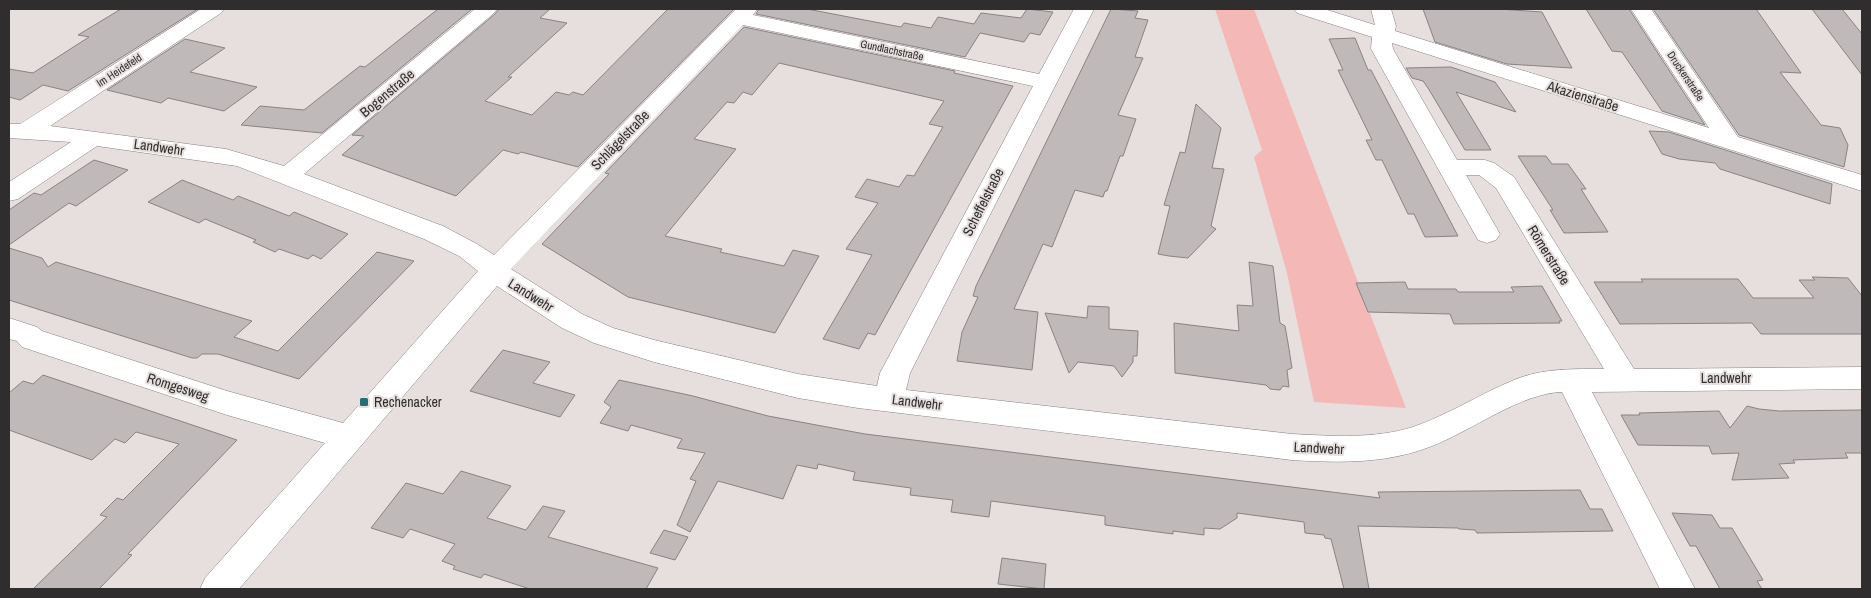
<svg xmlns="http://www.w3.org/2000/svg" width="1871" height="598" font-family="'Archivo Narrow',sans-serif">
<style>
.green{fill:#f4b8b7}
.building{fill:#c0b9b9;stroke:#8a8383}
.lines{fill:none;stroke-linecap:round;stroke-linejoin:round}
.minor-casing{stroke:#878080;stroke-width:1}
.minor{fill:#fff;fill-rule:evenodd}
.poi-dot{fill:#226e72;stroke:#e6dfde;stroke-width:2}
.labels{text-anchor:middle;dominant-baseline:central;stroke-width:4;stroke-linejoin:round;paint-order:stroke}
.far-street-label{font-size:11px;fill:#2f2d2d;stroke:#e6dfde}
.street-label{font-size:14px;fill:#2f2d2d;stroke:#e6dfde}
.poi-label{font-size:14px;fill:#2f2d2d;stroke:#e6dfde;text-anchor:start}
</style>
<rect width="100%" height="100%" fill="#e6dfde"/>
<!-- green -->
<path class="green" d="M1215 9H1254L1406 408 1314 402 1287 273 1254 157 1262 150Z"/>
<!-- building -->
<path class="building" d="M121 9H198L68 91 43 85 20 100 9 97V69L33 73 89 37 78 35Z
M438 9H472L322 133 241 125 260 106 304 110 360 66 365 67Z
M499 9H550L540 18 567 23 508 77H512L485 101 532 115 556 92 569 95 573 92 583 95 668 9H734L578 167 521 152 518 154 503 150 456 196 342 155 364 136 352 135 495 14Z
M759 9H807L901 27 904 23 931 28 938 17 974 24 981 13 1021 18 1027 9 1053 12 1040 35 1030 33 1024 42 980 33 965 57 756 14Z
M1111 9 1138 11 1135 18 1148 20 1135 57 1143 58 1118 115 1136 119 1123 156H1120L1107 191H1105L1103 197 1075 190 1052 247 1043 244 1014 309 1038 312 1032 370 957 361 962 332 978 297 973 296 976 286Z
M1423 9H1498L1542 12 1572 68 1507 64 1435 42Z
M1586 9H1629L1705 125 1662 111 1622 52 1612 51Z
M1653 9H1756L1801 73 1780 72 1821 125 1840 128 1848 145 1844 167 1739 135Z
M1812 9H1842L1862 34V75Z
M744 27 955 71 954 73 1013 86 875 335 868 333 859 349 823 339 872 255 846 249 878 203 855 197 867 179 899 187 907 175 914 176 943 127 929 124 944 101 779 63 752 95 743 92 734 103 727 102 694 139 736 149 665 236 722 249 720 252 784 266 793 250 819 256 775 333 628 297 542 244 609 174 605 173Z
M1355 38 1368 70H1371L1458 236 1425 237 1414 214H1408L1382 160H1376L1366 140H1372L1338 70H1343L1329 39Z
M185 39 225 48 190 72 257 87 224 111 168 98 161 103 107 90Z
M1451 67 1495 82 1516 112 1456 92 1491 150H1465L1428 88 1423 81 1412 78 1406 68Z
M1196 104 1221 128 1212 168 1224 169 1211 226 1216 229 1188 258 1169 256 1158 254 1170 206 1164 205 1180 152 1185 153Z
M1649 131 1669 132 1832 184 1830 204 1720 169 1715 163 1679 159 1662 154Z
M1518 156H1546L1552 164H1568L1586 189H1581L1608 232 1564 233 1550 210H1553Z
M94 160 128 170 76 206 69 203 9 245V210L34 193 41 195Z
M182 180 233 200 238 196 289 216 294 212 348 234 321 259 313 255 308 259 279 249 275 252 253 242 256 240 205 219 199 223 148 202Z
M9 248 42 258 48 267 56 262 252 321 234 337 278 351 377 252 414 261 299 379 218 354H202L197 358H192L9 300Z
M1249 262 1273 266 1280 323 1285 326 1288 343 1292 368 1287 370 1289 387 1283 386 1280 390 1270 389 1266 385 1175 373 1174 323 1239 331 1237 305 1253 306Z
M1812 277 1848 278 1862 296V334H1761L1752 323 1620 324 1594 282H1643L1641 279H1738L1753 298H1814L1799 280H1815Z
M1405 282 1408 289H1456L1458 292H1514L1511 287 1542 286 1562 321H1559L1560 323 1454 324 1450 314 1368 312 1356 283Z
M1088 306 1109 307V329L1138 331 1137 356H1133V362L1122 377 1114 366 1078 362 1069 373 1045 313 1087 318Z
M503 350 550 362 533 383 575 395 560 417 470 391Z
M43 375 237 440 128 554 132 555 99 589H33L107 517 100 515 117 498 123 500 179 444 136 432 125 443 115 439 92 460 9 430V393L23 381 33 384Z
M619 380 693 396 768 416 865 434 1380 498 1378 492 1580 490 1590 509H1602L1613 531 1477 533 1475 530 1459 529 1458 528 1358 526 1369 589H1344L1331 539 1325 538 1324 535 1305 533 1304 522 1237 513V518L1220 529 1204 528V535L1173 531V534L1105 525V516L991 501 989 517 951 512 953 500 910 495 911 488 853 480 855 472 818 464 817 469 797 465 783 499 718 481 690 532 677 525 696 481 690 479 705 453 677 448 682 439 631 425 628 431 600 423 611 407 604 402Z
M1747 406 1759 409 1779 411 1862 410V453H1845L1848 458 1793 460 1795 463 1779 464 1789 478 1732 480 1739 453 1712 454 1709 446 1638 445 1621 415H1640L1639 413 1719 411 1730 428Z
M461 471 511 486 487 518 526 530 543 506 565 511 548 537 658 568 646 589H530L484 574 481 578 453 569 455 566 442 561 455 544 410 529 403 538 371 528 406 483 443 494Z
M1672 513 1712 515 1720 528H1732L1763 580 1757 581 1762 589H1720L1696 546H1690Z
M664 530 688 537 675 560 650 553Z
M1002 558 1046 564 1044 589 998 584Z"/>
<g class="lines">
<!-- minor casing -->
<g class="minor-casing">
<path id="minor" d="M201 9H224L221 13 50 126 226 149 284 166 475 9H497L494 13 304 174 443 226 477 244 494 255 736 9H757L753 15 1039 74 1074 9H1094L910 373 906 390 1292 434C1332 436 1375 439 1413 427 1448 415 1480 394 1514 380 1543 368 1574 369 1604 369L1496 188 1479 175H1466L1500 234 1496 240 1487 243 1478 240 1371 49 1372 37 1297 13 1294 9H1324L1375 25 1371 9H1391L1396 26 1395 31 1709 128 1631 9H1651L1738 137 1862 175V191L1392 43 1393 49 1457 160H1485L1494 163 1514 177 1634 369 1862 367V389L1592 392 1695 589H1660L1562 392C1521 393 1471 431 1432 446 1387 464 1339 463 1292 460L858 408 798 398 654 362 594 343 562 328 497 286 239 589H200L205 578 325 443 227 415 22 347 17 341 9 339V318L37 327 42 331 227 391 343 423 478 271 459 256 424 239 237 166 97 146 18 199 9 201V182L71 142 9 138V124H20ZM743 25 1033 86 880 373 877 386 798 374 654 340 613 328 582 314 511 269Z"/>
</g>
<!-- minor -->
<use href="#minor" class="minor"/>
</g>
<!-- markers -->
<rect class="poi-dot" x="359" y="397" width="10" height="10" rx="2.5"/>
<g class="labels">
<!-- far-street labels -->
<g class="far-street-label">
<text transform="translate(892 50) rotate(12)">Gundlachstraße</text>
<text transform="translate(119 70) rotate(-33)">Im Heidefeld</text>
<text transform="translate(1686 76) rotate(56)">Druckerstraße</text>
</g>
<!-- street labels -->
<g class="street-label">
<text transform="translate(387 93) rotate(-40)">Bogenstraße</text>
<text transform="translate(1583 96) rotate(17)">Akazienstraße</text>
<text transform="translate(620 140) rotate(-46)">Schlägelstraße</text>
<text transform="translate(159 147) rotate(8)">Landwehr</text>
<text transform="translate(983 202) rotate(-63)">Scheffelstraße</text>
<text transform="translate(1549 255) rotate(58)">Römerstraße</text>
<text transform="translate(531 295) rotate(32)">Landwehr</text>
<text x="1726" y="378">Landwehr</text>
<text transform="translate(178 387) rotate(18)">Romgesweg</text>
<text transform="translate(917 402) rotate(7)">Landwehr</text>
<text transform="translate(1319 448) rotate(3)">Landwehr</text>
</g>
<!-- poi labels -->
<g class="poi-label">
<text x="374" y="402">Rechenacker</text>
</g>
</g>
<!-- border -->
<rect width="1871" height="598" fill="none" stroke="#2f2d2d" stroke-width="20"/>
</svg>
